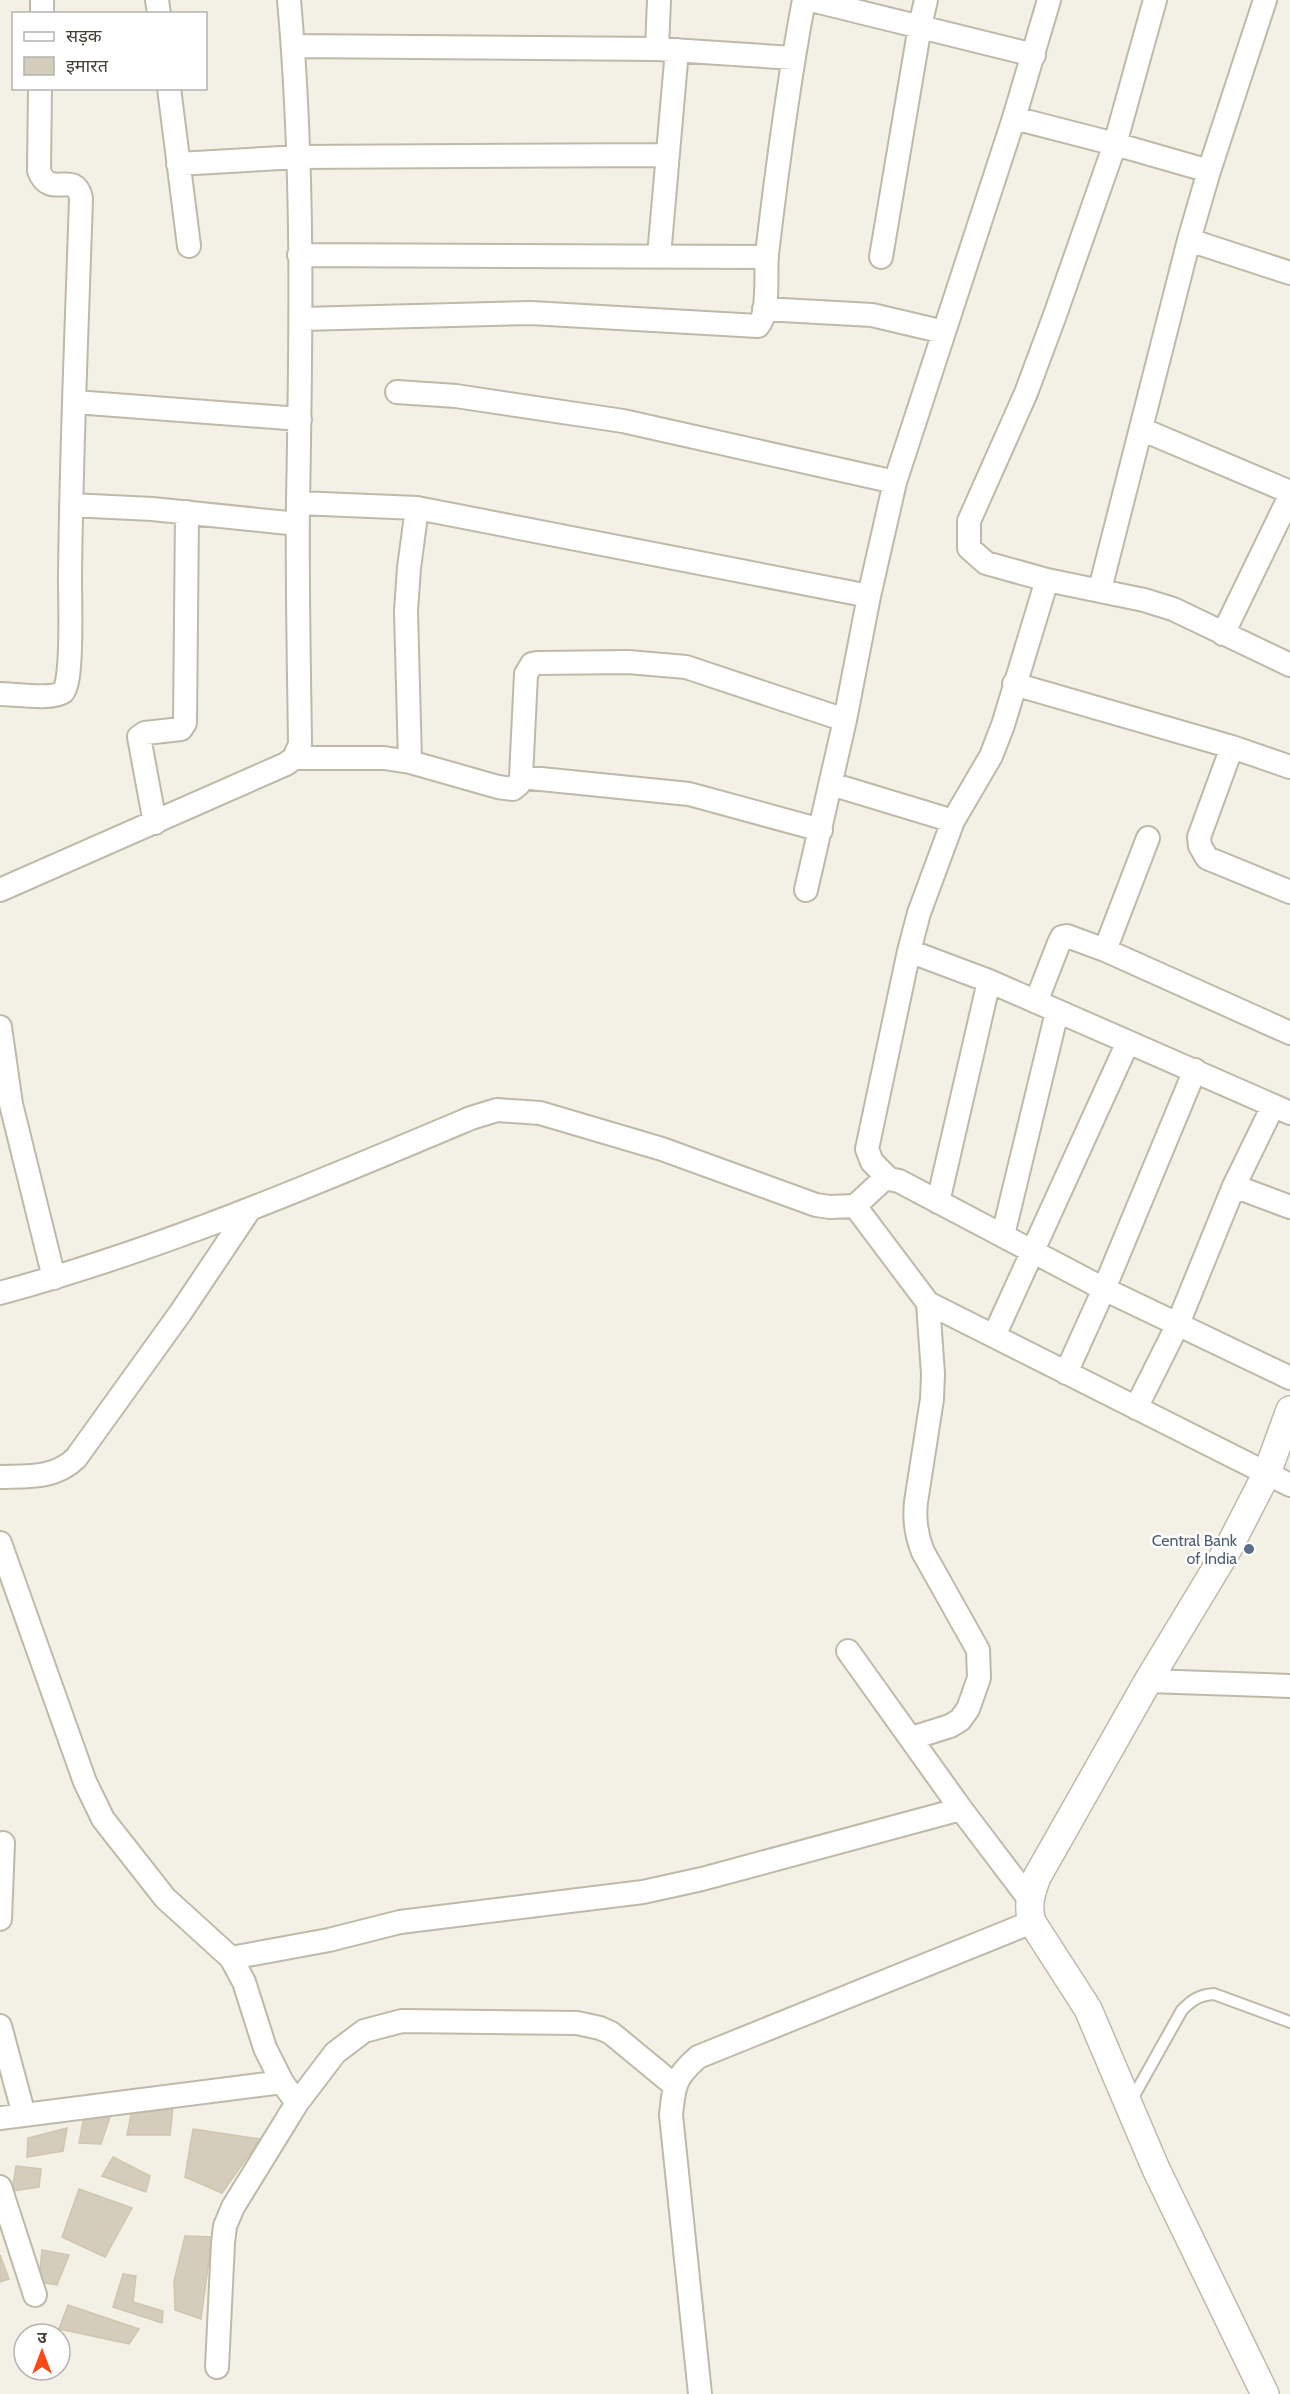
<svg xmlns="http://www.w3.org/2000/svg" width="1290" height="2394" font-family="Cabin,'Noto Sans Devanagari',sans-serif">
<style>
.building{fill:#d5cdbb;stroke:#d0c5ae;stroke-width:1.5}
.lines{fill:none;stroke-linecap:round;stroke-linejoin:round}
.service-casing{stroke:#bfb9a8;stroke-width:14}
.minor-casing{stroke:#bfb9a8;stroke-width:26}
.tertiary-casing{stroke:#bfb9a8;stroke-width:30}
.service{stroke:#fff;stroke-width:10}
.minor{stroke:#fff;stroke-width:22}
.tertiary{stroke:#fff;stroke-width:27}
.service-dot{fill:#5c6f8a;stroke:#fff;stroke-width:2}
.labels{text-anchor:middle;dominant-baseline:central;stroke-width:5;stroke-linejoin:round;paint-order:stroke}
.service-label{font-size:16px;fill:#4e5e75;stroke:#fff;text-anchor:end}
</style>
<rect width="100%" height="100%" fill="#f3f0e6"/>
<!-- building -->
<path class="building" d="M173 2106 170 2135H127L132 2110Z
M111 2114 101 2144 79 2143 84 2117Z
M67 2128 63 2151 27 2157 28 2138Z
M193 2129 260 2139 222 2193 185 2177Z
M113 2157 150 2176 146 2192 102 2176Z
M16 2166 41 2169 39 2187 12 2191Z
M79 2189 132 2208 105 2257 62 2237Z
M185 2236 212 2237 201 2319 175 2310 174 2281Z
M42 2250 69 2255 57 2285 39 2282Z
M0 2255 9 2279 0 2282Z
M123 2274 136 2276 133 2302 163 2311 162 2323 113 2307Z
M68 2305 139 2329 129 2344 59 2329Z"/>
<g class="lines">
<!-- service casing -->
<g class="service-casing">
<path id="service" d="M1131 2101 1182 2010C1192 2000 1199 1995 1214 1994L1290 2022"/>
</g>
<!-- minor casing -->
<g class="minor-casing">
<path id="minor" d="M157 0 159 14
M811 0 1034 55
M1155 0 1115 144 1055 315 1026 393 969 521V548L986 563 1047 580 1144 600 1173 609 1290 665
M42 14V0
M293 46 657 49 793 58
M657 49 659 0
M169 88 189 246
M1014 118 1115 144 1209 171
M178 164 298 157 666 155
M1189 240 1290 273
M299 255 767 257
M659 256 677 50
M881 257 920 26 926 0
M764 309 872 315 944 332
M302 319 531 313 758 326C770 313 765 273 767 254 777 169 788 84 804 0
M397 392 456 396 623 421 895 482
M75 402 300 419
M1141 429 1290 492
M298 503 417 508 869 596
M71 505 152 509 298 524
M1100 589 1189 240 1209 171 1265 0
M1223 634 1290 496
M1014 684 1232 747 1290 767
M0 694C14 694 53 700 63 692 73 683 70 597 70 580 71 453 77 325 81 198 75 169 50 200 39 171L40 88
M1232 747 1199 837 1200 846 1207 858 1290 892
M294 758H384L410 762 498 787 513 789 519 784 521 777 526 674 532 664 537 663 628 662 686 667 845 720
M410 762 406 611 409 568 417 508
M521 777 689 794 821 830
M831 784 953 821
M155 823 139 737 145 733 181 729 185 723 187 512
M0 890 286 764 294 758 300 744C299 664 297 584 298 503 301 336 304 167 289 0
M806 890 845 720 869 596 895 482 1014 118 1049 0
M1105 950 1148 838
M909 951 989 981 1290 1113
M1036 1002 1059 943 1062 937 1067 936 1105 950 1290 1033
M0 1027 11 1104 54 1278
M889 1179 872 1162 867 1149 909 951 919 913 953 821 991 756 1003 725 1047 580
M1234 1186 1290 1207
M938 1202 989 981
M855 1206 928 1303 1290 1485
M1003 1235 1057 1012
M0 1293C162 1249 317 1183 471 1118L497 1110 540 1113 662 1149 816 1205 830 1207 855 1206 883 1180 889 1179 899 1181 1104 1289 1290 1378
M994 1336 1128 1042
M1066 1373 1104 1289 1195 1070
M1136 1408 1177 1326 1234 1186 1273 1106
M0 1477C27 1476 55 1479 76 1458L181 1312 250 1209
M0 1543 85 1782 103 1819 165 1898 231 1958 244 1982 265 2048 282 2082 297 2103
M848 1651 961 1809 1030 1900
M1148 1681 1290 1686
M912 1738 950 1726 960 1720 968 1709 979 1678 978 1650 923 1552C916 1535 914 1520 916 1502L932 1399 933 1374 928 1303
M0 1919 3 1843
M231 1958 329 1940 400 1922 643 1892 702 1879 961 1809
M0 2026 24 2115
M0 2118 282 2082
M0 2187 35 2295
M217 2367 223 2243 225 2226 233 2207 297 2103 335 2053 364 2031 402 2021 577 2023 600 2028 611 2033 674 2085
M700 2394 671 2115C674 2085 675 2077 698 2057L1032 1922"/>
</g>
<!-- tertiary casing -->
<g class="tertiary-casing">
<path id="tertiary" d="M1265 2394 1156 2169 1088 2009 1032 1922C1027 1905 1031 1893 1037 1877L1148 1681 1229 1547 1267 1473 1290 1410"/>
</g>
<!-- service -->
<use href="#service" class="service"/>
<!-- minor -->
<use href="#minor" class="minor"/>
<!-- tertiary -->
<use href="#tertiary" class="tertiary"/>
</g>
<!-- markers -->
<circle class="service-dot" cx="1249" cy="1549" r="6"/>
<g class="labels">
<!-- service labels -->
<g class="service-label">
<text x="1237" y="1540">Central Bank<tspan x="1237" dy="18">of India</tspan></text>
</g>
</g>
<!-- legend -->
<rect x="12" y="12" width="195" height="78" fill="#ffffff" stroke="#b5b3ae" stroke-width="1.5"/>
<rect x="24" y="32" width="30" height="9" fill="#ffffff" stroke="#b5b3ae" stroke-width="1.5"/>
<text x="66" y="42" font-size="18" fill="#464035">सड़क</text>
<rect x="24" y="57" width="30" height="18" fill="#d5cdbb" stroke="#b5b3ae" stroke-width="1.5"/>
<text x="66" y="72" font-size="18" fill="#464035">इमारत</text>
<!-- north arrow -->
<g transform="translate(42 2352)"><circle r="28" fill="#ffffff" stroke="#b5b3ae" stroke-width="1.5"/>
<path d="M0-4.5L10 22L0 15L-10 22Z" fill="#fd4913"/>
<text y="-9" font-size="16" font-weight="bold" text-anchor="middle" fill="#464035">उ</text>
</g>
</svg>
